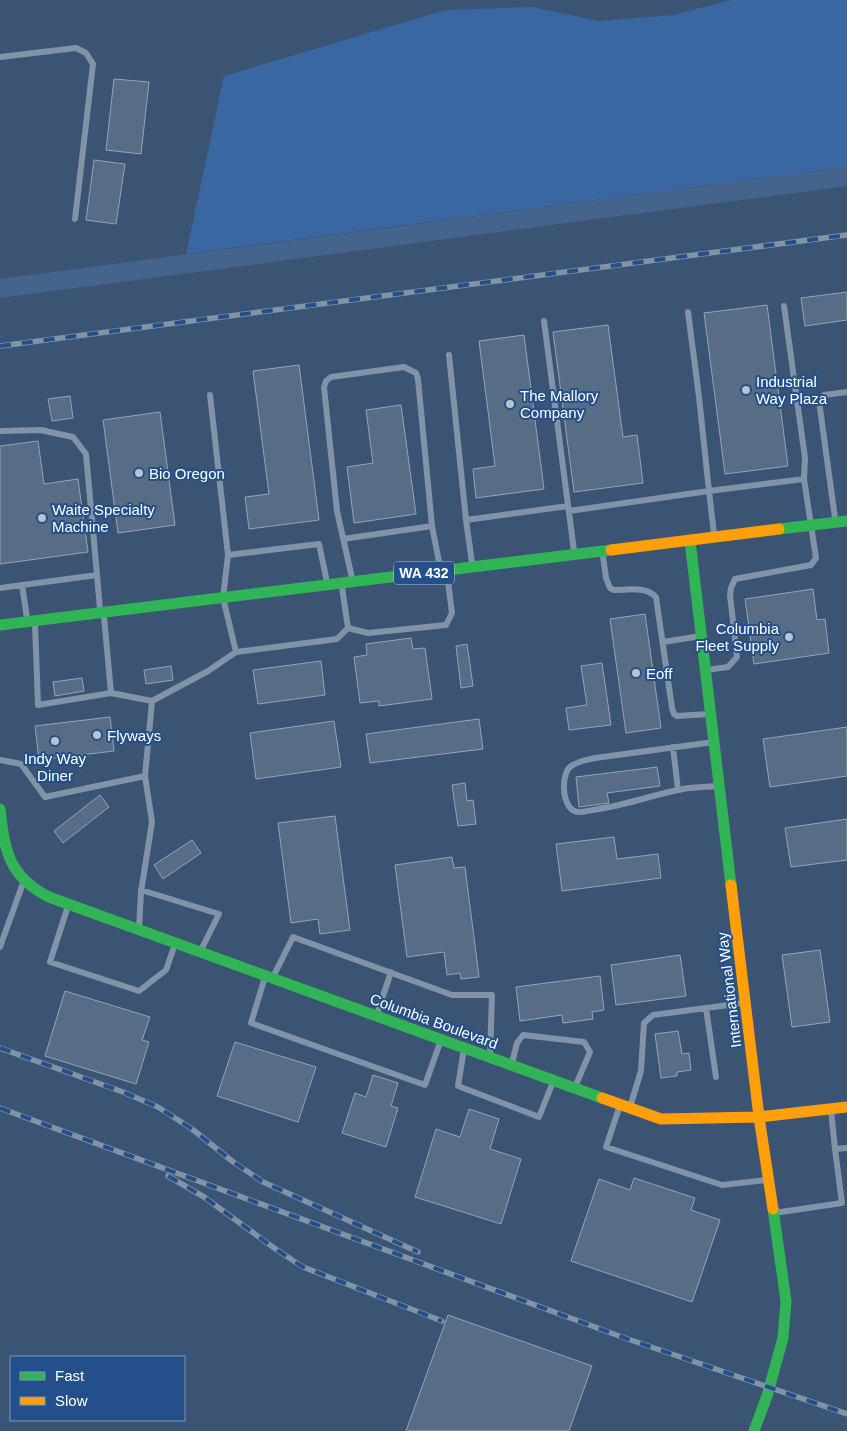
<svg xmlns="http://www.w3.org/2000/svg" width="847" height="1431" font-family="Arial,sans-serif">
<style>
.green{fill:#3867a1}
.water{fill:#45648d}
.building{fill:#586c85;stroke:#96a4b6}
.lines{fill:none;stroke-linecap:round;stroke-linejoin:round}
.lane{stroke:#8293a8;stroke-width:6}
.fast{stroke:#30b455;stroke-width:11}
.slow{stroke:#ff9f0a;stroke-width:11}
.rail-casing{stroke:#8293a6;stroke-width:5.5}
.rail{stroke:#23508b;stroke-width:4;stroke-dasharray:11;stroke-linecap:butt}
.poi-dot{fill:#bac3ce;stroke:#23508b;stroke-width:2}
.labels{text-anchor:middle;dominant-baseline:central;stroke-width:4;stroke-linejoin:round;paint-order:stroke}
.shield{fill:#23508b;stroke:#bdcadc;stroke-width:1}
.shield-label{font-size:14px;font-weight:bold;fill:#fff}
.poi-label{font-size:15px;fill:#fff;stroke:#23508b;text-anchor:start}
.street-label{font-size:15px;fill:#fff;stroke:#23508b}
</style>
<rect width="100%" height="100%" fill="#3b5473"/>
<!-- green -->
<path class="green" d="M731 0H847V167L186 254 224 76 446 10 533 7 598 21 674 15Z"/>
<!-- water -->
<path class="water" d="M847 167V186L0 298V279Z"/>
<!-- building -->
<path class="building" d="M114 79 149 82 141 154 106 150Z
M94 160 125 164 116 224 86 220Z
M847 292V320L805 326 801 298Z
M767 305 788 466 725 474 704 313Z
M608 325 623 437 637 435 643 483 574 492 553 332Z
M524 335 544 489 476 498 473 469 495 466 479 341Z
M299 365 319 520 249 529 245 497 269 494 253 371Z
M70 396 73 418 52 421 48 399Z
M401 405 416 514 354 523 347 467 373 463 366 410Z
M160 412 175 525 118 533 103 420Z
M38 441 44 484 78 479 88 552 0 564V446Z
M813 589 817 620 825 619 829 653 754 664 745 599Z
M645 614 661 728 626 733 610 619Z
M411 638 413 649 425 648 432 699 379 706V701L360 703 354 657 367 655 366 644Z
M467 644 473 686 461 688 456 646Z
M321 661 325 695 258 704 253 670Z
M602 663 611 725 569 730 566 708 587 705 581 666Z
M171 666 173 680 146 684 144 670Z
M82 678 84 691 55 696 53 682Z
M110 717 114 751 39 760 35 726Z
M479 719 483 749 370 763 366 734Z
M334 721 341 767 256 779 250 733Z
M847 727V776L770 787 763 739Z
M657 767 660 786 607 793 609 803 579 807 576 777Z
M465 783 467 801 473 800 476 824 458 826 452 785Z
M100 795 109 807 63 843 54 831Z
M335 816 350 930 320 934 318 919 291 923 278 823Z
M847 819V860L791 867 785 828Z
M614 837 617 859 658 854 661 878 562 891 556 844Z
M192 840 201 853 163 879 154 865Z
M452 857 454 868 465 867 479 977 461 979 460 973 447 975 444 952 407 957 395 865Z
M820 950 830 1022 792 1027 782 955Z
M680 955 686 996 616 1005 611 965Z
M600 976 604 1010 592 1012 593 1019 563 1023 562 1015 520 1021 516 987Z
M65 991 150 1017 142 1040 149 1042 136 1084 45 1056Z
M678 1031 682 1054 689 1053 691 1070 677 1072V1076L661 1078 655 1034Z
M235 1042 316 1067 298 1122 217 1096Z
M373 1075 398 1083 391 1106 398 1108 386 1147 342 1133 355 1093 366 1097Z
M469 1109 499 1119 490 1149 521 1159 501 1224 415 1197 436 1129 460 1137Z
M634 1178 695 1198 691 1210 720 1220 692 1302 571 1261 599 1179 630 1190Z
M448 1315 592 1366 569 1431H406Z"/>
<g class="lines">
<!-- lane -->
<path class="lane" d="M0 57 76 48 86 53 93 64 75 219
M784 306 805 458 804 479
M544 321 574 551
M449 355 466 520
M210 395 228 555
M0 431 41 430 73 437 86 454 97 575
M569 511 709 491 699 397 688 312
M835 518 819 401 824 395 847 392
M343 539 432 526 440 567
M603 556 606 578 610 588 614 590C628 590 645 586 656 597L672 708 674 714 677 716 709 714
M472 563 466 520 568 506
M352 578 337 511 324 387 326 381 331 377 404 367 416 373 418 379 432 526
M22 585 27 618
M0 588 97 575 100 609
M104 617 111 693
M35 624 38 705 111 693 152 701
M348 628 368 633 446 625 452 613 447 574
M663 642 701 636
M236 652 223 598 228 555 319 544 327 582
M706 670 728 667 737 657 730 595 731 588 735 579 811 565 816 558 804 479 709 491 714 534
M714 742 595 758C587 760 577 761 570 767 560 776 562 812 579 812 585 812 592 810 598 809 627 805 655 794 683 789 695 787 707 787 718 786
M673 747 678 790
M0 760 21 764 45 797 145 776 152 701 208 671 236 652 337 639 348 628 342 587
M141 890 219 914 201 950
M68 906 50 962 139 991 166 970 175 944
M139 929 141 892 152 822 145 776
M0 947 23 883
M265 977 251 1023 425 1085 441 1040
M273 977 293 937 452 995H492L490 1055
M706 1008 716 1077
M377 1014 391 972
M464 1049 458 1086 539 1117 553 1082
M512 1063 517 1043 523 1035 584 1042 590 1052 575 1087
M620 1105 606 1147 722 1185 767 1180
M630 1107 641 1071 644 1023 653 1015 744 1003
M831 1110 835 1149 847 1148
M774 1213 842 1203 835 1149"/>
<!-- fast -->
<path class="fast" d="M779 529 847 521
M690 541 731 885
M0 625 611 550
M0 809C4 850 9 877 49 897L602 1098
M754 1431 767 1396 783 1338 786 1301 773 1209"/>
<!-- slow -->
<path class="slow" d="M611 550 779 529
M731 885 759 1117 773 1209
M602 1098 661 1119 759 1117 847 1107"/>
<!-- rail casing -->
<g class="rail-casing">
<path id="rail" d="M0 346 847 235
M0 1048 123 1092 158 1107 192 1129 232 1161 263 1182 418 1252
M0 1108 622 1337 847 1414
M168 1176 204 1197 277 1250 303 1267 442 1321"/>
</g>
<!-- rail -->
<use href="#rail" class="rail"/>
</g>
<!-- markers -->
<g class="poi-dot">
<circle cx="746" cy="390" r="5"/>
<circle cx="510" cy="404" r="5"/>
<circle cx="139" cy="473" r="5"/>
<circle cx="42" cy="518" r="5"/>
<circle cx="789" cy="637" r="5"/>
<circle cx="636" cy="673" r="5"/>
<circle cx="97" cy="735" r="5"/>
<circle cx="55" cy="741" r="5"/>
</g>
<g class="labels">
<!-- shield labels -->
<rect class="shield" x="394" y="561.5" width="60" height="23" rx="4"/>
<g class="shield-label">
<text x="424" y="573">WA 432</text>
</g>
<!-- poi labels -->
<g class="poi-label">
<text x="756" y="381">Industrial<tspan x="756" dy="17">Way Plaza</tspan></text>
<text x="520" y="395">The Mallory<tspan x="520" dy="17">Company</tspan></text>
<text x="149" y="473">Bio Oregon</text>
<text x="52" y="509">Waite Specialty<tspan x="52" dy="17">Machine</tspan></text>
<text x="779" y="628" text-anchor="end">Columbia<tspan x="779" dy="17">Fleet Supply</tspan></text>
<text x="646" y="673">Eoff</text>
<text x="107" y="735">Flyways</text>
<text x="55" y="758" text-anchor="middle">Indy Way<tspan x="55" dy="17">Diner</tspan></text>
</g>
<!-- street labels -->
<g class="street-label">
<text transform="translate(729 990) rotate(-97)">International Way</text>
<text transform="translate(434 1021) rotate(20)">Columbia Boulevard</text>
</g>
</g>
<!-- legend -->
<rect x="10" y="1356" width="175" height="65" fill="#23508b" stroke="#7b96b9"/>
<rect x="20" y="1372" width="25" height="8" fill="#30b455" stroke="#7b96b9"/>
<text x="55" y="1381" font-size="15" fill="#ffffff">Fast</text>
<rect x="20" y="1397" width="25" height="8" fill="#ff9f0a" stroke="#7b96b9"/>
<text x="55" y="1406" font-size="15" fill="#ffffff">Slow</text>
</svg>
